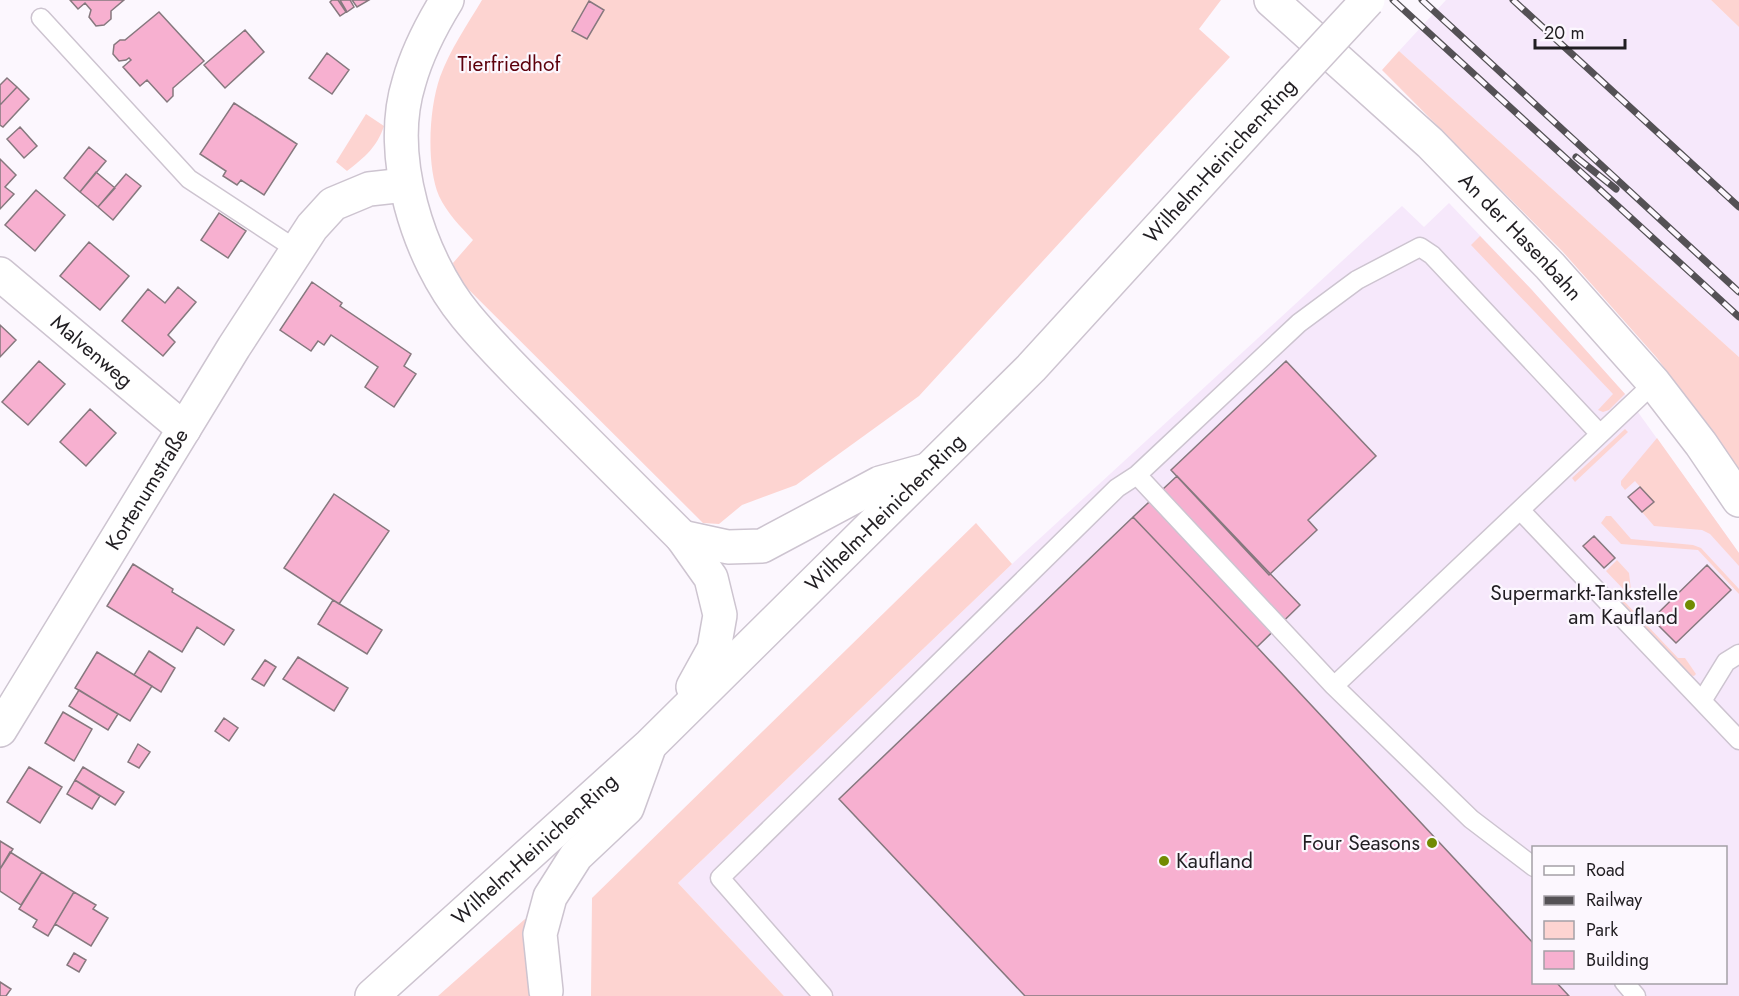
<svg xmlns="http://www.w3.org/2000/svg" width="1739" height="996" font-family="Jost,sans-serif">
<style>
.built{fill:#f6e8fb;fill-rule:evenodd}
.green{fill:#fdd4d1}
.building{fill:#f7b0d0;stroke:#86787e;stroke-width:1.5}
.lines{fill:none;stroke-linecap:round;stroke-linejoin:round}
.service-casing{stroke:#cdc4d0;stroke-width:21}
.minor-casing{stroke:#cdc4d0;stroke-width:36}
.secondary-casing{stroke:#cdc4d0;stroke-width:36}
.service{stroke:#fff;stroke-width:18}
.minor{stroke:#fff;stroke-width:33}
.secondary{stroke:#fff;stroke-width:33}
.rail-casing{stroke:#545155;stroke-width:7}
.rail{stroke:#fcf7fe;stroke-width:4.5;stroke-dasharray:14;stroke-linecap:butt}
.secondary-bridge-casing{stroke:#cdc4d0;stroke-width:36;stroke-linecap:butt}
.secondary-bridge{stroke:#fff;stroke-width:33}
.poi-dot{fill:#718b02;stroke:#fcf7fe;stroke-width:2}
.labels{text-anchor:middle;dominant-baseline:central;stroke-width:4.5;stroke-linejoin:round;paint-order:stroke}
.park-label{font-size:21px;fill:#5d000c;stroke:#fcf7fe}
.street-label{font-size:21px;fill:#211e22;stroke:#fcf7fe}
.poi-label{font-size:21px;fill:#211e22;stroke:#fcf7fe;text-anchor:end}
</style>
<rect width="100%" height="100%" fill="#fcf7fe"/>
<!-- built -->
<path class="built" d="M1446 0H1711L1739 27V357L1399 51Z
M1449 203 1531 289 1625 394 1739 553V996H784L678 883 1012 564 1402 206 1424 227ZM1534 848H1726V982H1534Z"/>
<!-- green -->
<path class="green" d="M482 0H1221L1199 29 1230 57 919 396 796 485 742 505 719 524 703 523 457 278 453 263 473 240C460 226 447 213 439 196 426 165 429 108 440 77 450 50 467 25 482 0Z
M1711 0H1739V27Z
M1399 51 1739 357V469L1657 358 1563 252 1382 70Z
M366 114 384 126C377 147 365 157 347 171L336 162Z
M1480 236 1531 289 1625 394 1609 410 1603 412 1598 410 1613 394 1471 245Z
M1625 429 1628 432 1575 482 1572 478Z
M1657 438 1739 553V566L1710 534 1702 530 1654 526 1642 512 1653 502 1635 481 1625 490 1621 485V481Z
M1606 516H1611L1631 539 1693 545 1701 548 1739 589V594L1698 550 1621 544 1601 523Z
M976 523 1012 564 678 883 784 996H591L592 898Z
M1617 560 1629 573 1631 590 1624 601 1678 658H1685L1696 674 1694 676 1689 675 1620 601 1626 592 1606 571Z
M532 918 537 996H438L525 919Z"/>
<!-- building -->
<path class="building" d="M70 0H124L111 11V19L104 25 96 26 89 17 91 10 85 3 78 9Z
M332 0H338L346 12 340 16 330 2Z
M340 0H350L354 7 347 12Z
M352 0H369L357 7Z
M589 1 604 10 587 39 572 31Z
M159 12 204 61 173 88V96L167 102 147 80 140 86 123 67 131 60 129 58 126 60 119 61 113 54 114 45 120 40H125Z
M245 30 264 52 225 88 204 65Z
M327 53 349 70 332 94 309 78Z
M7 78 17 87 0 105V85Z
M17 87 29 99 3 127 0 125V105Z
M234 103 297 144 264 195 241 180 237 185 223 176 226 171 200 154Z
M20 127 37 146 24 158 7 139Z
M89 147 106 161 80 192 64 178Z
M0 159 16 175 5 187 14 194 0 209Z
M96 172 115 188 98 207 80 192Z
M126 174 141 186 113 220 98 207Z
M36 190 65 215 35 251 5 225Z
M219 213 246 231 228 258 201 240Z
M89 242 129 276 100 310 60 276Z
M312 282 342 303 340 306 411 354 404 366 416 374 394 407 365 387 378 367 331 335 324 345 318 341 311 351 280 330Z
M178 287 196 302 168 335 175 342 163 356 122 321 148 289 165 303Z
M0 325 16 340 0 357Z
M39 361 65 384 28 425 2 402Z
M1286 361 1376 456 1308 520 1317 530 1269 575 1171 470Z
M90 409 116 433 86 466 60 442Z
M1177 476 1300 605 1257 647 1133 517Z
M1640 487 1654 502 1642 512 1628 497Z
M334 494 389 531 339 604 284 568Z
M1133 517 1257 647 1534 944V982H1556L1569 996H1025L839 799Z
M1594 536 1615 558 1604 568 1583 546Z
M133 564 173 589 172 592 234 630 224 645 197 627 182 652 107 606Z
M1707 565 1731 590 1676 643 1652 619Z
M333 600 382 630 367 654 318 624Z
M149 651 175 668 161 692 134 675Z
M97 652 152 686 130 721 75 688Z
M298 657 348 688 334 711 283 679Z
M265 660 276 667 264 686 252 679Z
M79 690 118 714 108 730 69 706Z
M63 712 92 729 74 761 45 743Z
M224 718 238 728 229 741 215 731Z
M138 744 150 752 139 768 128 762Z
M29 767 62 787 40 823 7 802Z
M83 767 124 792 115 805 75 780Z
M75 780 100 796 92 809 67 794Z
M0 841 13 849 0 869Z
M10 852 42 872 21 905 0 891V869Z
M42 872 74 892 48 936 33 927 37 920 19 909Z
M74 892 96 905 93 909 108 918 91 946 55 924Z
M74 953 86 960 79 972 67 965Z
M0 982 11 989 6 996H0Z"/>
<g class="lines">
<!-- service casing -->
<g class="service-casing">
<path id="service" d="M41 18 189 179 297 250
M1137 475 1334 686
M1521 511 1739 740
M1702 701 1726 662 1739 654
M1534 867 1471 819 1334 686 1654 383
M1624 982 1636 996
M823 996 720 878 1117 488 1137 475 1299 323 1357 280 1420 247 1432 255 1600 434"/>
</g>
<!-- minor casing -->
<g class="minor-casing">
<g id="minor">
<path d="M447 0C431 26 417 53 409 82 386 155 418 258 466 316 494 350 526 381 557 412 598 453 640 495 682 537"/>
<path id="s1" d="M1271 0 1430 143 1550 266 1654 383 1701 444 1739 500"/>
<path id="s2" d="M0 274 184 429"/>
<path id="s3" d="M0 730 234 347 312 227 333 204 369 189 405 185"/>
</g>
</g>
<!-- secondary casing -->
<g class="secondary-casing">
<g id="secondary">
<path d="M682 537 728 547 762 546 880 483 927 470"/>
<path d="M682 537 711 578 720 615 714 649 693 687"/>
<path d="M546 991 540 934 550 897 576 856 627 808 648 750"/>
<path id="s4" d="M372 996 650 745 929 469 1031 368 1294 80"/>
</g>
</g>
<!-- service -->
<use href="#service" class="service"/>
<!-- minor -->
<use href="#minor" class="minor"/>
<!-- secondary -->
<use href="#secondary" class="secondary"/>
<!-- rail casing -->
<g class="rail-casing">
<path id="rail" d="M1393 0 1739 317
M1422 0 1739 292
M1513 0 1739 207
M1576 157 1616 189"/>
</g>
<!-- rail -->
<use href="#rail" class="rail"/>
<!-- secondary-bridge casing -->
<g class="secondary-bridge-casing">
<path id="secondary-bridge" d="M1294 80 1368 0"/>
</g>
<!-- secondary-bridge -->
<use href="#secondary-bridge" class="secondary-bridge"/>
</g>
<!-- markers -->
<g class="poi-dot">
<circle cx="1690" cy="605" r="6"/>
<circle cx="1432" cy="843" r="6"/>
<circle cx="1164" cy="861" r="6"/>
</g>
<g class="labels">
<!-- park labels -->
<g class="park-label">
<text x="509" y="64">Tierfriedhof</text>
</g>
<!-- street labels -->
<g class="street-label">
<text stroke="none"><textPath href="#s4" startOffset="1191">Wilhelm-Heinichen-Ring</textPath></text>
<text stroke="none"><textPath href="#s1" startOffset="344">An der Hasenbahn</textPath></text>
<text stroke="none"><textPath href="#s2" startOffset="120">Malvenweg</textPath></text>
<text stroke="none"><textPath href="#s3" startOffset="282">Kortenumstraße</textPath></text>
<text stroke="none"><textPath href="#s4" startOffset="705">Wilhelm-Heinichen-Ring</textPath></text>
<text stroke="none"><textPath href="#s4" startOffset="219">Wilhelm-Heinichen-Ring</textPath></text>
</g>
<!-- poi labels -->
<g class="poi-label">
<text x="1678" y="593">Supermarkt-Tankstelle<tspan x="1678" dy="24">am Kaufland</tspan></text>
<text x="1420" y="843">Four Seasons</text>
<text x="1176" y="861" text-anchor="start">Kaufland</text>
</g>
</g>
<!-- legend -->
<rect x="1532" y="846" width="195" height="138" fill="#fcf7fe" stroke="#a4a0a6" stroke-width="1.5"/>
<rect x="1544" y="866" width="30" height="9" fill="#ffffff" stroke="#a4a0a6" stroke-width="1.5"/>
<text x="1586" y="876" font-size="18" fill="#211e22">Road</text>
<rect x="1544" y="896" width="30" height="9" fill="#545155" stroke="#a4a0a6" stroke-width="1.5"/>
<text x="1586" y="906" font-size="18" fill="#211e22">Railway</text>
<rect x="1544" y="921" width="30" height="18" fill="#fdd4d1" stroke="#a4a0a6" stroke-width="1.5"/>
<text x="1586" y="936" font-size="18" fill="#211e22">Park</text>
<rect x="1544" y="951" width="30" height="18" fill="#f7b0d0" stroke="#a4a0a6" stroke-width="1.5"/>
<text x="1586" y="966" font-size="18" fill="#211e22">Building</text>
<!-- scale -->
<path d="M1535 39v9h90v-9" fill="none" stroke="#211e22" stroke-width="3"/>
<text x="1544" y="39" font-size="18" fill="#211e22" stroke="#fcf7fe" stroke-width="4.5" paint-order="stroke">20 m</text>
</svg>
